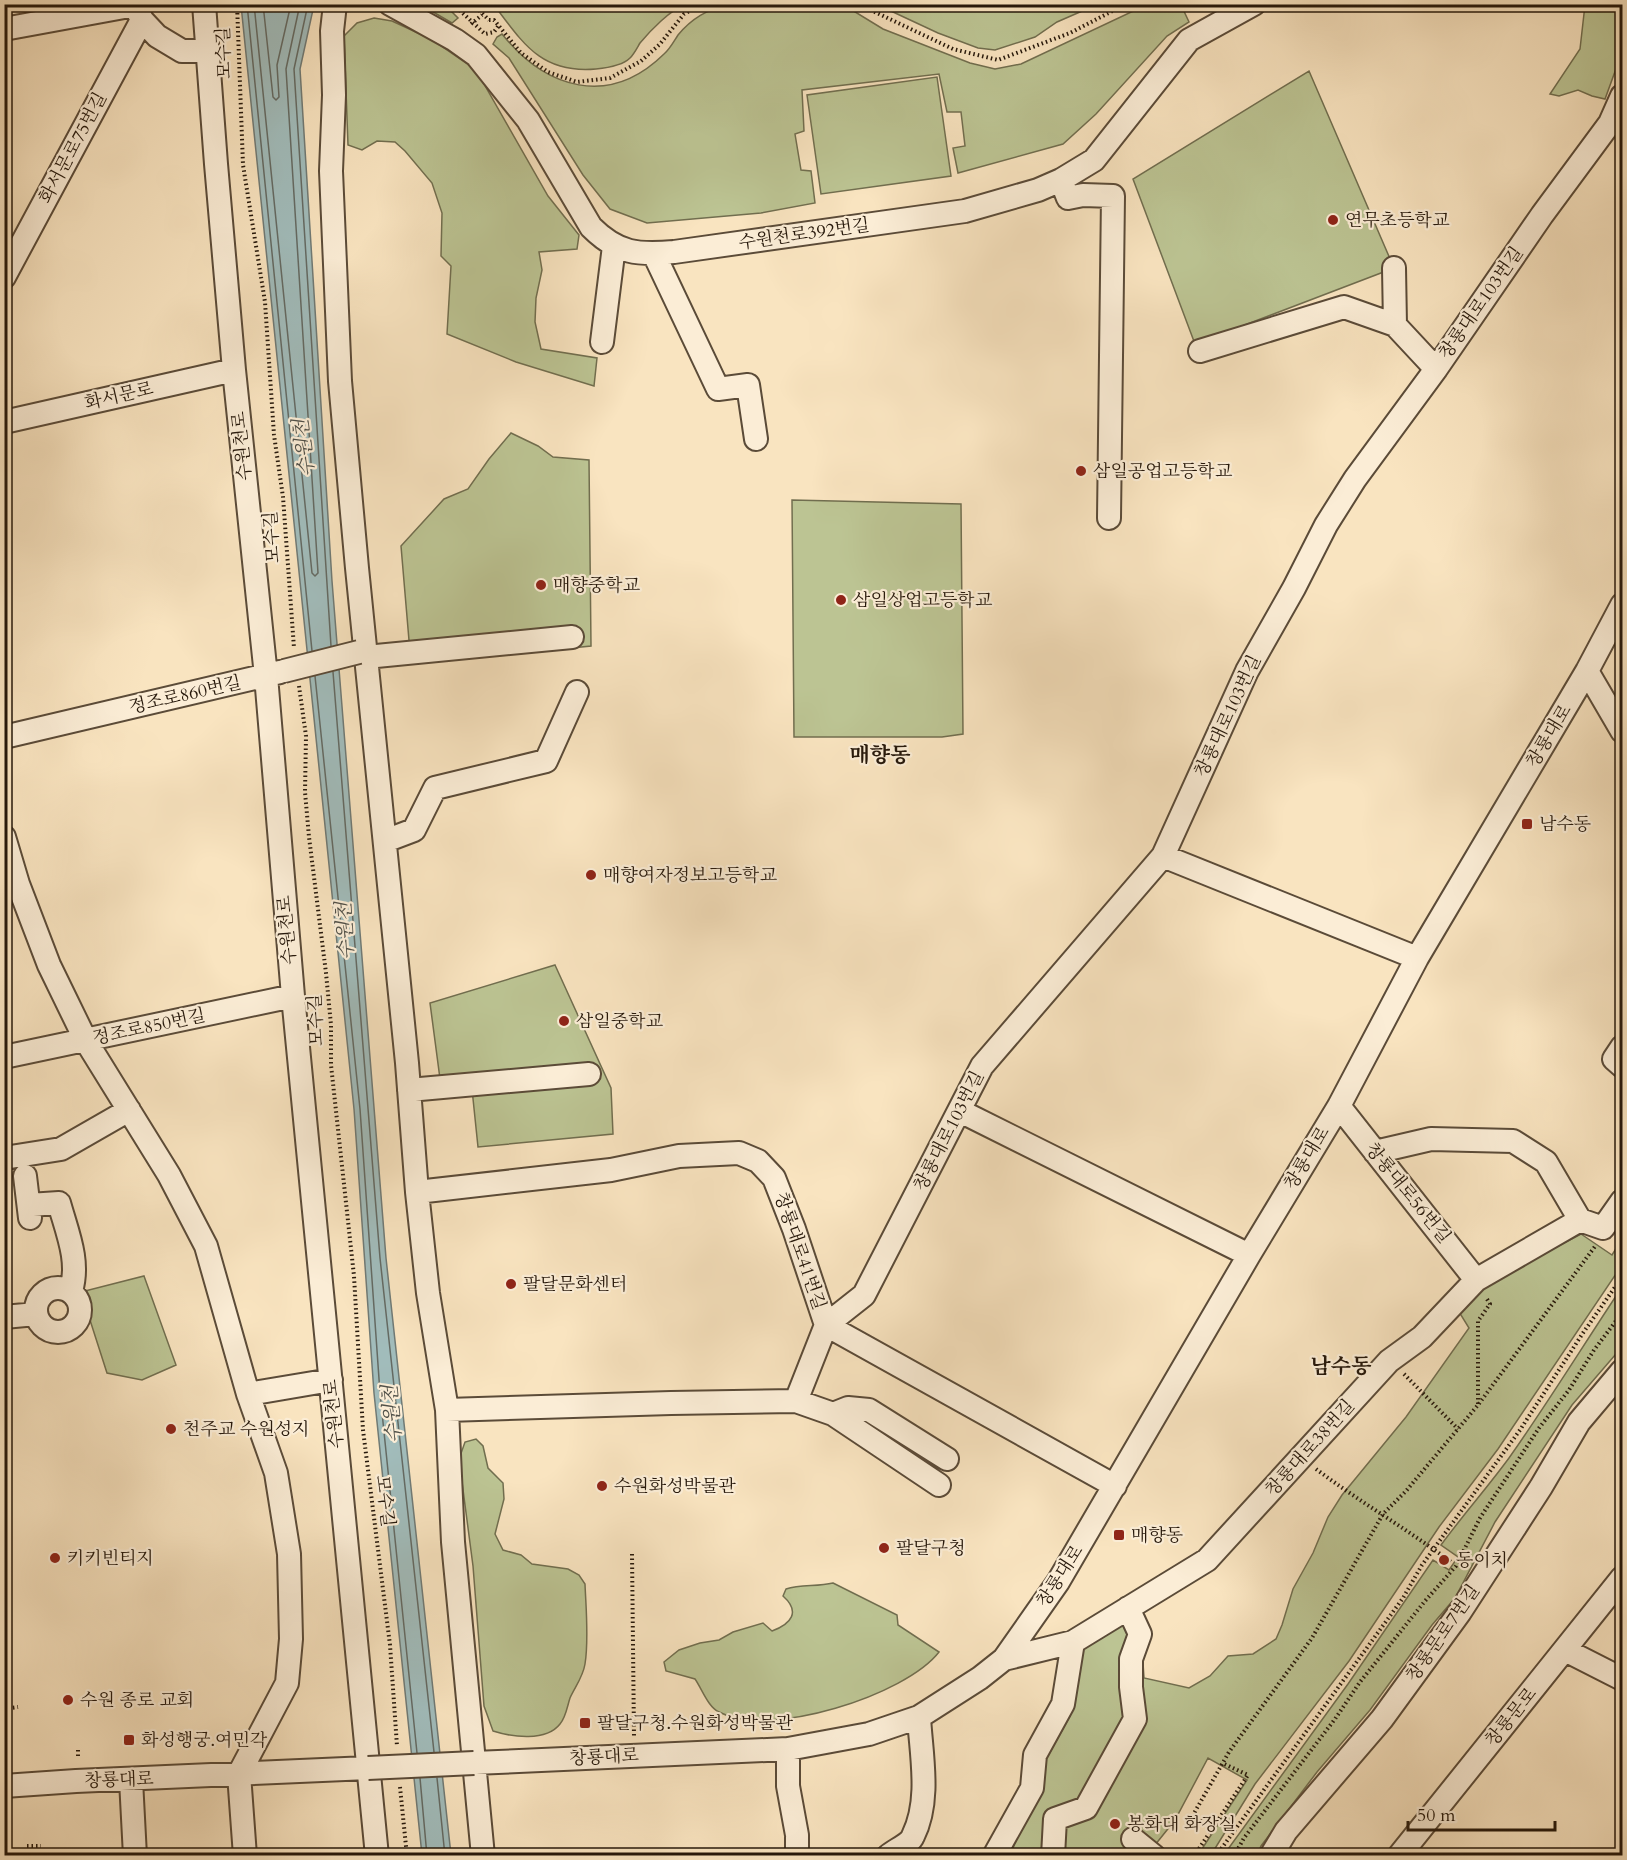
<svg xmlns="http://www.w3.org/2000/svg" width="1627" height="1860" font-family="Cardo,'Noto Serif KR',serif">
<style>
.green{fill:#bcc493;stroke:#716e4f;stroke-width:1.5}
.water{fill:#a1bcbb;stroke:#707a75;stroke-width:1.5}
.lines{fill:none;stroke-linecap:round;stroke-linejoin:round}
.shore{stroke:#646a63;stroke-width:1.5}
.minor-casing{stroke:#5b4b38;stroke-width:26}
.path{stroke:#26180b;stroke-width:4;stroke-dasharray:1.5 3;stroke-linecap:butt}
.minor{stroke:#fbedd6;stroke-width:22}
.minor-bridge-casing{stroke:#5b4b38;stroke-width:26;stroke-linecap:butt}
.path-bridge{stroke:#26180b;stroke-width:4;stroke-dasharray:1.5 3;stroke-linecap:butt}
.minor-bridge{stroke:#fbedd6;stroke-width:22}
.poi-dot{fill:#8f2418;stroke:#fbedd6;stroke-width:2}
.labels{text-anchor:middle;dominant-baseline:central;stroke-width:4.5;stroke-linejoin:round;paint-order:stroke}
.street-label{font-size:18px;fill:#26180b;stroke:#fbedd6}
.poi-label{font-size:18px;fill:#26180b;stroke:#fbedd6;text-anchor:start}
.water-label{font-size:20px;font-style:italic;fill:#515149;stroke:#fbedd6}
.quarter-label{font-size:21px;font-weight:bold;fill:#26180b;stroke:#fbedd6}
</style>
<rect width="100%" height="100%" fill="#f9e4c0"/>
<filter id="stains"><feTurbulence type="fractalNoise" baseFrequency=".00333" numOctaves="4"/><feColorMatrix values="0 0 0 0 .2 0 0 0 0 .09 0 0 0 0 .02 0 0 0 .5 -.17"/></filter>
<radialGradient id="worn" r=".72"><stop offset=".6" stop-color="#630" stop-opacity="0"/><stop offset="1" stop-color="#630" stop-opacity=".3"/></radialGradient>
<!-- green -->
<path class="green" d="M728 4 820 5 852 10 883 29 970 63 995 69 1021 64 1146 5H1181L1189 22 1167 36 1096 114 1063 144 958 173 953 148 965 146 961 112H947L939 74 802 90 804 131 795 134 801 170 811 171 815 203 761 213 647 223 610 209 583 175 509 58 493 44 497 37 502 34C546 89 609 108 664 54 670 49 674 41 678 35 692 18 707 10 728 4Z
M421 5H445L458 18 452 23Z
M494 5H685C671 9 650 31 640 43 637 48 634 54 630 58 622 66 606 68 596 69 541 74 523 43 494 5Z
M878 5H1096L1057 22 1035 37 995 50 978 48 938 33Z
M1585 5H1621L1617 66 1605 99 1592 96 1578 90 1559 96 1550 94 1580 49Z
M374 18 392 21 431 39 476 70 548 196 579 235 577 249 539 252 542 270 536 298 535 322 541 349 597 358 594 386 516 362 447 334 451 266 441 256 442 213 432 183 405 151 395 142 377 141 362 150 348 145 344 36 357 23Z
M1309 71 1394 268 1195 344 1133 179Z
M937 77 951 176 821 194 807 95Z
M511 433 538 446 553 457 589 460 591 646 411 664 401 546 444 499 468 489 489 459Z
M792 500 961 504 963 734 942 737H794Z
M555 965 611 1088 613 1134 478 1147 472 1089 442 1094 430 1003Z
M1581 1234 1612 1255 1622 1239V1265L1498 1449 1439 1527 1349 1661 1255 1784 1211 1855H1198L1247 1780 1208 1758 1175 1820 1147 1855 1010 1856 1043 1765 1070 1716 1080 1648 1126 1616 1142 1648 1144 1678 1189 1688 1210 1676 1228 1656 1253 1654 1276 1639 1282 1625 1293 1589 1313 1553 1328 1517 1342 1495 1406 1417 1469 1328 1456 1307 1488 1283Z
M144 1276 176 1365 142 1380 107 1373 81 1292Z
M1622 1287V1347L1572 1405 1495 1522 1455 1598 1432 1625 1370 1710 1317 1772 1261 1846 1257 1855 1223 1856 1348 1684 1433 1560 1449 1570 1458 1557 1441 1545C1463 1515 1487 1488 1509 1458 1548 1403 1584 1344 1622 1287Z
M476 1439 483 1446 488 1468 503 1483 504 1499 495 1534 503 1550 521 1555 532 1564 568 1569 579 1575 585 1584C586 1609 589 1640 585 1664 583 1677 575 1687 570 1698 567 1707 566 1717 560 1724 546 1742 512 1737 493 1731L484 1706 473 1566 459 1459 465 1442Z
M833 1583 897 1615 898 1625 939 1652C906 1695 769 1739 719 1712 708 1707 702 1689 695 1679L666 1671 664 1662 679 1650 700 1643 719 1640 733 1632 763 1623 772 1631C791 1624 801 1612 783 1596L786 1589C801 1584 817 1587 833 1583Z"/>
<!-- water -->
<path class="water" d="M241 5H314L300 69 332 581 386 1258 451 1855H422L374 1393 354 1109Z"/>
<g class="lines">
<!-- shore -->
<path class="shore" d="M247 4 312 651
M254 4 312 573 315 576 318 573 286 69 300 4
M263 4 273 97 276 100 279 97 277 65 291 4
M308 4 294 69 331 646
M333 672 380 1258 434 1752
M315 676 360 1109 380 1393 417 1753
M420 1778 427 1856
M437 1778 445 1856"/>
<!-- minor casing -->
<g class="minor-casing">
<path id="minor" d="M204 4 216 164 234 370 266 676 293 996 377 1856
M335 4 332 31 334 95 331 171 340 381 357 568 407 1063 417 1192 428 1293 447 1410 453 1542 483 1856
M390 4 455 40 476 55 528 120 591 227C618 254 638 255 674 252L965 211 1038 190 1061 180 1094 160 1189 40 1254 4
M4 29 135 5 142 20 157 36 182 51H207
M1061 180 1068 198 1083 195 1113 196 1109 518
M654 254 718 389 748 385 756 439
M1394 268 1395 325 1436 369
M4 277 142 20
M602 342 614 246
M1200 351 1344 307 1395 325
M4 422 234 370
M366 657 572 637
M1587 671 1622 731
M4 737 280 672
M4 837 18 884 49 965 86 1041 169 1175 206 1246 248 1394 276 1473 289 1554 291 1639 287 1683 239 1774 245 1856
M385 841 414 830 435 788 546 761 577 692
M1163 856 1417 958
M1622 1047 1614 1059 1622 1066
M4 1057 293 996
M409 1090 589 1074
M1339 1106 1476 1280
M960 1111 1249 1255
M1375 1152 1431 1139 1513 1141 1546 1162 1580 1220
M4 1158 61 1149 129 1110
M25 1176 30 1218
M417 1192 611 1170 679 1156 739 1153 758 1161 774 1178 794 1229 826 1325 1115 1486
M29 1205 59 1203C67 1232 80 1261 71 1291
M36 1310a22 22 0 1 1 44 0a22 22 0 1 1-44 0Z
M4 1317 36 1314
M248 1394 331 1380
M796 1401 833 1414 939 1485
M447 1410 671 1403 796 1401 826 1325 864 1295 982 1066 1163 856 1247 671 1294 588 1326 525 1355 479 1436 369 1542 215 1610 123 1622 96
M833 1414 848 1408 869 1410 947 1459
M1565 1650 1622 1679
M1004 1659 1073 1642 1207 1560 1389 1361 1422 1337 1476 1280 1580 1220 1603 1228 1622 1201
M788 1749V1786L797 1835V1856
M474 1763 788 1749 869 1734 919 1717 980 1678 1004 1659 1058 1582 1249 1255 1339 1106 1417 958 1587 671 1622 605
M131 1780 135 1856
M4 1786 76 1781 368 1768
M1133 1839 1154 1856
M888 1856C895 1850 910 1844 913 1836 931 1800 921 1754 919 1717
M994 1856 1032 1788 1035 1755 1063 1704 1073 1642
M1053 1856 1055 1819 1086 1808 1135 1719 1131 1687V1659L1140 1634 1128 1608
M1271 1856 1286 1831 1382 1719 1460 1612 1541 1487 1579 1422 1622 1371
M1399 1856 1622 1578"/>
</g>
<!-- path -->
<path class="path" d="M237 4 243 165 265 302 274 435 283 497 294 648
M453 4 485 34 494 32 499 25
M473 4 476 7 477 4
M858 4 953 49 998 60 1070 33 1126 4
M489 9 494 4
M489 20H494L521 53 548 72 577 82 610 78 641 61 660 44 684 14 702 4
M471 24 482 15
M299 686 306 736 305 792 309 837 326 973 331 1025V1065L354 1276 363 1430 390 1645 397 1746
M1404 1374 1458 1429
M1478 1404V1321L1490 1304 1487 1299
M1316 1469C1360 1502 1407 1529 1451 1562
M632 1554 634 1737
M4 1709 18 1707
M78 1756V1748
M400 1787 407 1856
M1213 1828 1193 1815 1229 1752 1312 1638 1383 1514 1406 1491 1478 1405 1596 1245
M27 1846H41
M1194 1856 1248 1775 1222 1763
M1216 1856 1403 1598 1422 1565 1520 1430 1583 1333 1622 1277
M1234 1856 1244 1838 1335 1719 1360 1682 1425 1601 1456 1566 1480 1518 1539 1428 1569 1390 1594 1350 1622 1313"/>
<!-- minor -->
<use href="#minor" class="minor"/>
<!-- minor-bridge casing -->
<g class="minor-bridge-casing">
<path id="minor-bridge" d="M284 671 359 652
M368 1768 474 1763"/>
</g>
<!-- path-bridge -->
<path class="path-bridge" d="M476 7 489 20"/>
<!-- minor-bridge -->
<use href="#minor-bridge" class="minor-bridge"/>
</g>
<!-- markers -->
<g class="poi-dot">
<circle cx="1333" cy="220" r="6"/>
<circle cx="1081" cy="471" r="6"/>
<circle cx="541" cy="585" r="6"/>
<circle cx="841" cy="600" r="6"/>
<rect x="1521" y="818" width="12" height="12" rx="3"/>
<circle cx="591" cy="875" r="6"/>
<circle cx="564" cy="1021" r="6"/>
<circle cx="511" cy="1284" r="6"/>
<circle cx="171" cy="1429" r="6"/>
<circle cx="602" cy="1486" r="6"/>
<rect x="1113" y="1529" width="12" height="12" rx="3"/>
<circle cx="884" cy="1548" r="6"/>
<circle cx="55" cy="1558" r="6"/>
<circle cx="1444" cy="1560" r="6"/>
<circle cx="68" cy="1700" r="6"/>
<rect x="579" y="1717" width="12" height="12" rx="3"/>
<rect x="123" y="1734" width="12" height="12" rx="3"/>
<circle cx="1115" cy="1824" r="6"/>
</g>
<g class="labels">
<!-- street labels -->
<g class="street-label">
<text transform="translate(224 53) rotate(-92)">모수길</text>
<text transform="translate(73 148) rotate(-62)">화서문로75번길</text>
<text transform="translate(804 234) rotate(-8)">수원천로392번길</text>
<text transform="translate(1481 303) rotate(-55)">창룡대로103번길</text>
<text transform="translate(119 396) rotate(-13)">화서문로</text>
<text transform="translate(242 446) rotate(-96)">수원천로</text>
<text transform="translate(272 537) rotate(-94)">모수길</text>
<text transform="translate(185 695) rotate(-13)">정조로860번길</text>
<text transform="translate(1228 716) rotate(-65)">창룡대로103번길</text>
<text transform="translate(1549 736) rotate(-59)">창룡대로</text>
<text transform="translate(287 930) rotate(-95)">수원천로</text>
<text transform="translate(316 1020) rotate(-93)">모수길</text>
<text transform="translate(149 1027) rotate(-12)">정조로850번길</text>
<text transform="translate(949 1131) rotate(-63)">창룡대로103번길</text>
<text transform="translate(1307 1158) rotate(-59)">창룡대로</text>
<text transform="translate(1408 1193) rotate(51)">창룡대로56번길</text>
<text transform="translate(800 1251) rotate(71)">창룡대로41번길</text>
<text transform="translate(334 1414) rotate(-96)">수원천로</text>
<text transform="translate(1310 1448) rotate(-48)">창룡대로38번길</text>
<text transform="translate(385 1501) rotate(83)">모수길</text>
<text transform="translate(1060 1576) rotate(-57)">창룡대로</text>
<text transform="translate(1443 1633) rotate(-55)">창룡문로7번길</text>
<text transform="translate(1511 1717) rotate(-51)">창룡문로</text>
<text transform="translate(604 1757) rotate(-3)">창룡대로</text>
<text transform="translate(119 1780) rotate(-2)">창룡대로</text>
</g>
<!-- poi labels -->
<g class="poi-label">
<text x="1345" y="220">연무초등학교</text>
<text x="1093" y="471">삼일공업고등학교</text>
<text x="553" y="585">매향중학교</text>
<text x="853" y="600">삼일상업고등학교</text>
<text x="1539" y="824">남수동</text>
<text x="603" y="875">매향여자정보고등학교</text>
<text x="576" y="1021">삼일중학교</text>
<text x="523" y="1284">팔달문화센터</text>
<text x="183" y="1429">천주교 수원성지</text>
<text x="614" y="1486">수원화성박물관</text>
<text x="1131" y="1535">매향동</text>
<text x="896" y="1548">팔달구청</text>
<text x="67" y="1558">키키빈티지</text>
<text x="1456" y="1560">동이치</text>
<text x="80" y="1700">수원 종로 교회</text>
<text x="597" y="1723">팔달구청.수원화성박물관</text>
<text x="141" y="1740">화성행궁.여민각</text>
<text x="1127" y="1824">봉화대 화장실</text>
</g>
<!-- water labels -->
<g class="water-label">
<text transform="translate(304 448) rotate(-97)">수원천</text>
<text transform="translate(345 931) rotate(-93)">수원천</text>
<text transform="translate(392 1414) rotate(-95)">수원천</text>
</g>
<!-- quarter labels -->
<g class="quarter-label">
<text x="880" y="755">매향동</text>
<text x="1341" y="1366">남수동</text>
</g>
</g>
<!-- margin -->
<rect width="1627" height="1860" fill="none" stroke="#f9e4c0" stroke-width="24"/>
<rect x="6" y="6" width="1615" height="1848" fill="none" stroke="#26180b" stroke-width="3"/>
<rect x="12" y="12" width="1603" height="1836" fill="none" stroke="#26180b" stroke-width="1.5"/>
<!-- scale -->
<path d="M1408 1821v9h147v-9" fill="none" stroke="#26180b" stroke-width="3"/>
<text x="1417" y="1821" font-size="18" fill="#26180b" stroke="#fbedd6" stroke-width="4.5" paint-order="stroke">50 m</text>
<rect width="100%" height="100%" filter="url(#stains)"/>
<rect width="100%" height="100%" fill="url(#worn)"/>
</svg>
